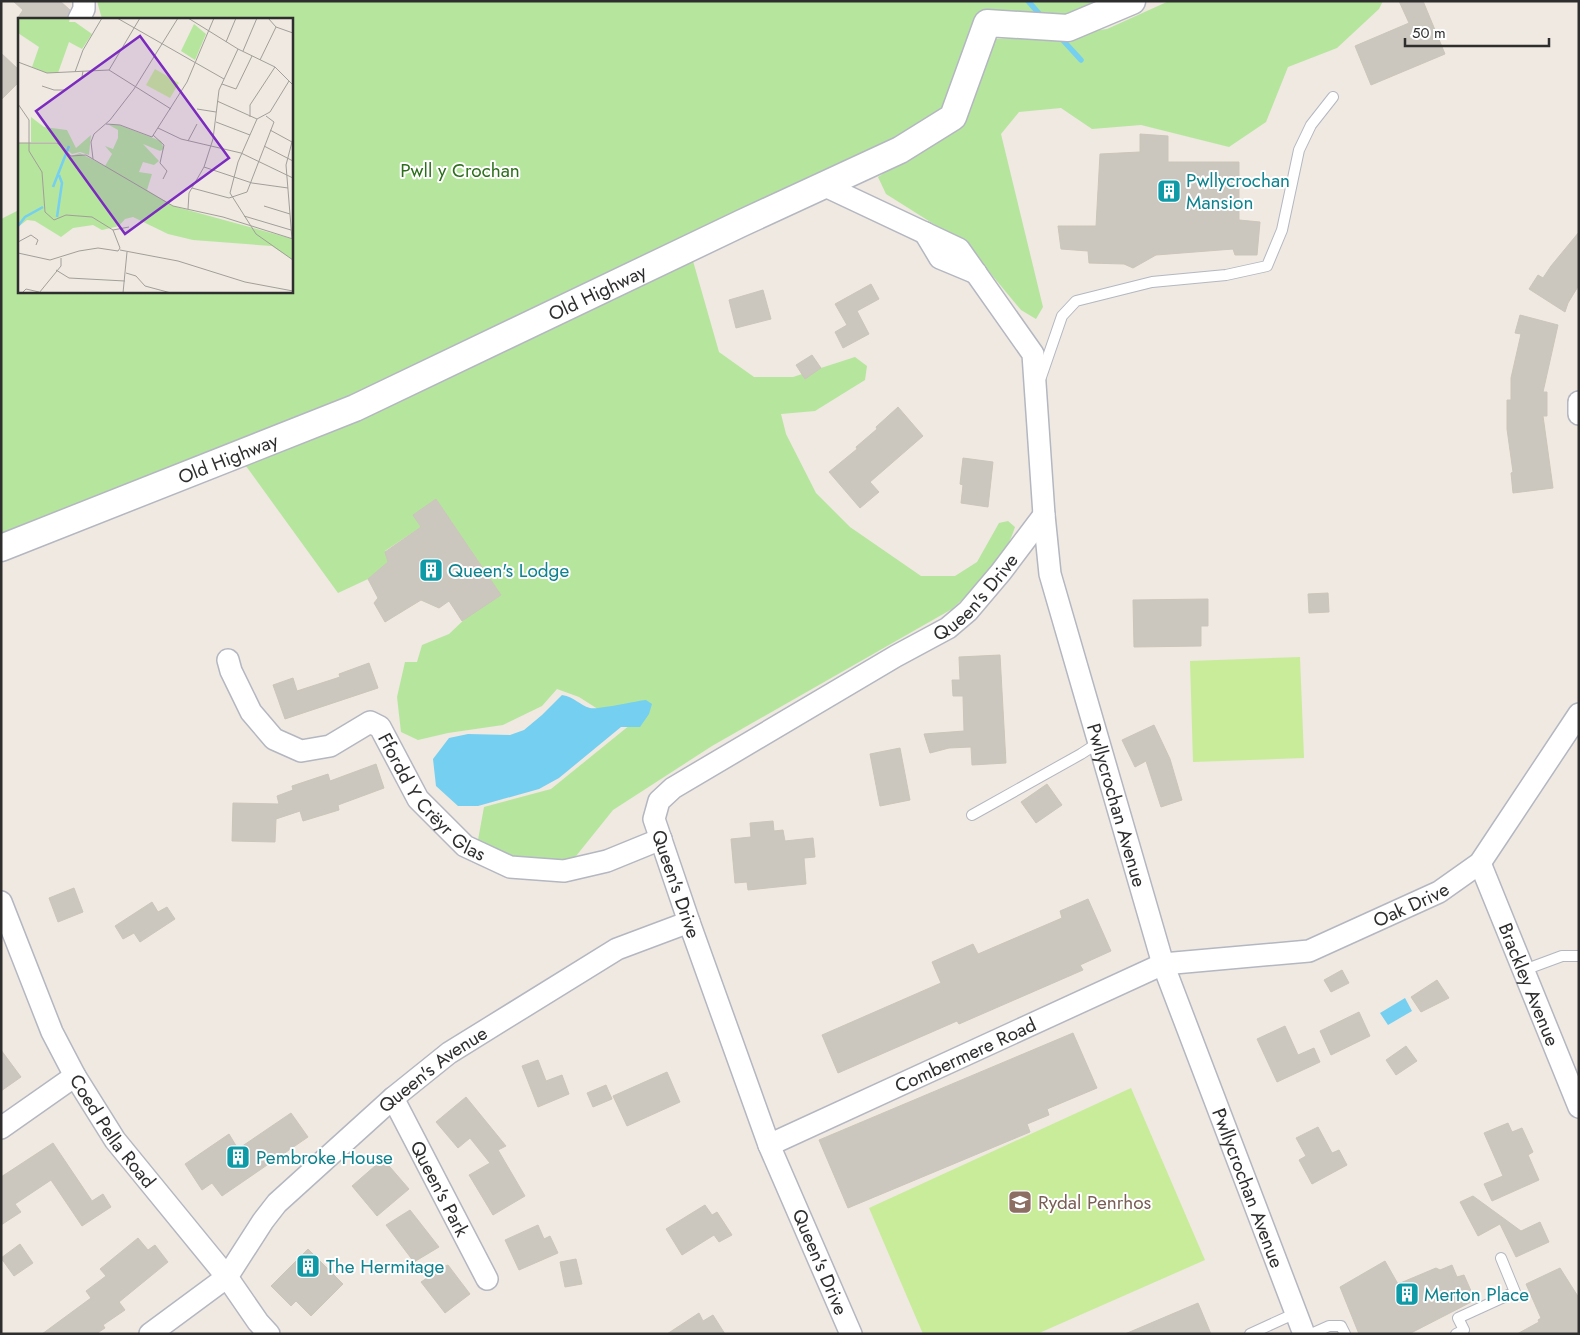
<svg xmlns="http://www.w3.org/2000/svg" width="1580" height="1335" font-family="Jost,sans-serif">
<style>
.green{fill:#b6e59e}
.pitch{fill:#c9ec9a}
.water{fill:#75cff0}
.lines{fill:none;stroke-linecap:round;stroke-linejoin:round}
.stream{stroke:#75cff0;stroke-width:5.5}
.building{fill:#cbc7bf;stroke:#cbc5ba}
.service-casing{stroke:#b4b7c1;stroke-width:12}
.minor-casing{stroke:#b4b7c1;stroke-width:24}
.tertiary-casing{stroke:#b4b7c1;stroke-width:29}
.service{stroke:#fff;stroke-width:10}
.minor{stroke:#fff;stroke-width:21}
.tertiary{stroke:#fff;stroke-width:26}
.labels{text-anchor:middle;dominant-baseline:central;stroke-width:4;stroke-linejoin:round;paint-order:stroke}
.park-label{font-size:19px;fill:#2c6e1b;stroke:#fff}
.culture-label{font-size:19px;fill:#0d838f;stroke:#fff;text-anchor:start}
.street-label{font-size:19px;fill:#2e2e2e;stroke:#fff}
.education-label{font-size:19px;fill:#785e54;stroke:#fff;text-anchor:start}
.inset-river{fill:none;stroke:#75cff0;stroke-width:2.5}
.inset-road{fill:none;stroke:#a29e99;stroke-width:1}
.view{fill:#7b2cbf;fill-opacity:0.15;stroke:#7b2cbf;stroke-width:2.5}
.inset-edge{fill:none;stroke:#2e2e2e;stroke-width:2.5}
</style>
<rect width="100%" height="100%" fill="#efe9e1"/>
<!-- green -->
<path class="green" d="M97 1H1132L1068 28 987 23 953 117 689 247 719 352 754 377H793L855 357 867 366 865 380 815 411 781 414 786 434 816 493 850 527 921 576H955L977 562 999 523 1008 521 1015 527C1005 560 977 587 952 609L712 746 613 810 564 871 476 851 484 807 551 789 646 712 601 711 579 697 557 689 542 706 503 725 448 733 418 740 401 732 397 697 405 662H417L422 645 449 634 467 617 501 595 436 499 414 515 421 527 385 551 388 562 368 579 338 593 238 455 1 548V219L19 210V291H291V19H102Z
M1169 1H1383L1379 9 1337 48 1288 67 1266 122 1229 147 1141 125 1092 129 1061 108 1019 112 1001 134 1043 307 1036 319 1021 310 967 245 886 194 878 177 962 122 996 39 1045 37 1107 29Z"/>
<!-- pitch -->
<path class="pitch" d="M1300 657 1304 758 1193 762 1190 661Z
M1131 1088 1205 1260 1037 1334H923L869 1208Z"/>
<!-- water -->
<path class="water" d="M562 695C575 697 579 705 590 708 597 710 636 701 646 700L652 704 649 714 640 727H621L559 778 539 789 478 806H458L436 786 433 759 449 738 468 734 510 735 524 730 542 715Z
M1405 998 1412 1011 1388 1025 1380 1013Z"/>
<g class="lines">
<!-- stream -->
<path class="stream" d="M1028 1 1043 18
M1059 36 1081 60"/>
</g>
<!-- building -->
<path class="building" d="M13 1H60L70 10 67 19H17L23 10Z
M1399 1H1423L1445 54 1371 85 1355 46 1409 23Z
M1 53 19 70V82L1 100Z
M1140 134 1168 136V162H1239V220L1260 222 1257 255H1235L1233 249 1156 255 1133 268 1124 264 1089 263 1088 251 1061 249 1058 226H1096L1100 154 1140 152Z
M1579 232V285L1568 303 1565 312 1529 289 1538 275 1543 278 1551 266Z
M871 284 879 299 857 311 869 334 843 348 835 332 847 325 835 304Z
M763 290 771 319 736 328 729 300Z
M1520 315 1558 325 1543 392H1547V416H1543L1553 488 1513 493 1511 473 1513 472 1507 429V400H1511V378L1521 334 1515 333Z
M812 355 821 368 805 379 796 365Z
M898 407 923 436 870 482 879 492 860 508 829 472 857 449 856 447 877 429 876 427Z
M963 458 993 462 988 507 961 503 963 485 960 484Z
M436 499 501 595 462 621 449 601 439 608 421 600 385 622 374 603 378 598 368 579 388 562 385 552 421 527 413 515Z
M1328 593 1329 612 1309 613 1308 594Z
M1208 599V626H1201V646L1134 647 1133 600Z
M1000 655 1006 763 972 765 971 747 949 748 930 753 924 734 964 731 963 696H953L952 680H960L959 657Z
M369 663 378 688 285 719 273 685 293 678 297 691 340 677 339 674Z
M1154 725 1170 759 1182 800 1161 807 1146 761 1135 767 1122 740Z
M900 748 910 800 880 806 870 754Z
M376 764 384 788 338 805 339 810 303 821 300 811 276 819 275 842 232 841 233 803 279 804 277 796 293 790 292 786 328 774 330 781Z
M1047 784 1062 805 1036 823 1021 802Z
M773 821 774 831 783 830 785 841 813 838 815 857 804 858 806 884 748 890 747 882 735 883 731 839 751 837 750 823Z
M74 888 83 912 58 922 49 898Z
M1088 899 1111 951 1080 965 1083 970 959 1024 957 1021 838 1073 822 1035 941 983 932 962 973 944 978 954 1062 918 1060 911Z
M152 902 158 912 167 907 175 919 140 942 134 933 123 939 115 926Z
M1342 970 1349 983 1331 992 1324 980Z
M1437 980 1449 998 1421 1012 1411 997Z
M1359 1012 1370 1036 1331 1055 1320 1031Z
M1285 1026 1298 1055 1314 1048 1320 1062 1277 1082 1257 1039Z
M1073 1033 1097 1088 1047 1109 1049 1115 1027 1124 1030 1132 848 1208 819 1140Z
M1406 1046 1417 1061 1396 1075 1386 1060Z
M1 1050 21 1077 1 1091Z
M538 1060 546 1081 562 1075 569 1094 538 1107 522 1066Z
M667 1072 680 1102 627 1126 613 1096Z
M606 1085 612 1099 593 1107 587 1093Z
M466 1097 506 1146 498 1150 525 1196 493 1215 469 1175 490 1163 470 1138 458 1148 436 1122Z
M291 1113 308 1137 222 1196 212 1183 202 1190 185 1164 229 1134 238 1149Z
M1508 1123 1512 1132 1522 1128 1533 1152 1528 1155 1539 1180 1492 1201 1484 1184 1503 1176 1484 1133Z
M1318 1127 1332 1153 1339 1150 1347 1165 1312 1184 1299 1160 1306 1156 1296 1138Z
M53 1143 92 1201 103 1194 111 1207 82 1226 51 1180 15 1204 21 1212 1 1225V1177Z
M383 1159 409 1189 377 1216 352 1186Z
M1473 1196 1521 1231 1540 1222 1549 1242 1516 1257 1500 1224 1478 1236 1460 1202Z
M705 1205 712 1215 717 1212 732 1235 719 1242 714 1235 682 1255 666 1229Z
M410 1210 439 1247 414 1262 386 1225Z
M538 1225 544 1239 550 1236 558 1253 519 1270 505 1240Z
M138 1238 148 1250 155 1245 168 1262 119 1302 125 1310 103 1325 105 1328 96 1334H42L91 1298 86 1291 106 1276 100 1269Z
M20 1244 33 1263 14 1276 1 1258Z
M308 1249 343 1284 311 1316 296 1301 291 1306 271 1286Z
M576 1259 582 1284 565 1287 560 1262Z
M1385 1261 1398 1284 1436 1268 1440 1270 1452 1265 1457 1277 1464 1275 1475 1300 1409 1334H1359L1340 1287Z
M448 1265 470 1294 445 1313 421 1282 427 1278 425 1275Z
M1560 1268 1579 1298V1334H1517L1539 1322 1538 1320 1541 1318 1526 1284Z
M1198 1303 1211 1334H1125Z
M699 1313 703 1321 713 1315 725 1334H667Z"/>
<g class="lines">
<!-- service casing -->
<g class="service-casing">
<path id="service" d="M1041 377 1062 316 1076 301 1152 282 1226 275 1267 266 1282 230 1299 150 1311 125 1333 97
M972 815 1081 754 1098 743
M1524 970 1562 956H1579
M1250 1334 1296 1313
M1311 1334 1329 1326H1341L1345 1334
M1456 1334 1464 1330 1458 1318 1515 1292 1501 1258"/>
</g>
<!-- minor casing -->
<g class="minor-casing">
<g id="minor">
<path d="M79 19 84 9V1"/>
<path id="s1" d="M823 185 959 249 1033 354 1044 515 1050 574 1163 964 1304 1334"/>
<path d="M925 233 940 258 976 273"/>
<path d="M1579 402V414"/>
<path id="s2" d="M228 660 231 671 251 712 274 739 301 751 330 746 370 722 380 727 418 799 465 846 510 867 564 871 607 861 661 839"/>
<path id="s3" d="M1480 863 1579 1107"/>
<path id="s4" d="M1 902 52 1032 75 1076 115 1140 227 1277 258 1322 269 1334"/>
<path id="s5" d="M393 1098 487 1279"/>
<path d="M1 1128 75 1076"/>
<path id="s6" d="M769 1145 1163 964 1309 951 1439 892 1480 863 1579 714"/>
<path id="s7" d="M150 1334 227 1277 263 1221 277 1203 393 1098 449 1053 617 949 689 922"/>
<path id="s8" d="M851 1334 769 1145 689 922 654 819 659 801 673 788 896 656 948 628 968 611 1001 572 1044 515"/>
</g>
</g>
<!-- tertiary casing -->
<g class="tertiary-casing">
<g id="tertiary">
<path id="s9" d="M1 548 355 408 742 223 900 150 953 117 987 23 1068 28 1132 1"/>
</g>
</g>
<!-- service -->
<use href="#service" class="service"/>
<!-- minor -->
<use href="#minor" class="minor"/>
<!-- tertiary -->
<use href="#tertiary" class="tertiary"/>
</g>
<!-- icons -->
<defs>
<g id="building-square" transform="scale(1.25)"><rect x="-9" y="-9" width="18" height="18" rx="4" fill="#0f9aa8" stroke="#fff"/><path d="M-4-6H4V6H1V3H-1V6H-4ZM-2.5-4.3h1.7v1.8h-1.7ZM.8-4.3h1.7v1.8H.8ZM-2.5-1h1.7V.8h-1.7ZM.8-1h1.7V.8H.8Z" fill="#fff"/></g>
<g id="school-square" transform="scale(1.25)"><rect x="-9" y="-9" width="18" height="18" rx="4" fill="#8d6e63" stroke="#fff"/><path d="M0-5L7-2L0 1L-7-2ZM-4 1L0 2.5L4 1V4Q0 6-4 4Z" fill="#fff"/></g>
</defs>
<g fill-rule="evenodd">
<use href="#building-square" x="1169" y="191"/>
<use href="#building-square" x="431" y="570"/>
<use href="#building-square" x="238" y="1157"/>
<use href="#school-square" x="1020" y="1202"/>
<use href="#building-square" x="308" y="1266"/>
<use href="#building-square" x="1407" y="1294"/>
</g>
<g class="labels">
<!-- park labels -->
<g class="park-label">
<text x="460" y="170">Pwll y Crochan</text>
</g>
<!-- culture labels -->
<g class="culture-label">
<text x="1186" y="180">Pwllycrochan<tspan x="1186" dy="22">Mansion</tspan></text>
<text x="448" y="570">Queen's Lodge</text>
<text x="256" y="1157">Pembroke House</text>
<text x="326" y="1266">The Hermitage</text>
<text x="1424" y="1294">Merton Place</text>
</g>
<!-- street labels -->
<g class="street-label">
<text stroke="none"><textPath href="#s9" startOffset="649">Old Highway</textPath></text>
<text stroke="none"><textPath href="#s9" startOffset="244">Old Highway</textPath></text>
<text stroke="none"><textPath href="#s8" startOffset="949">Queen's Drive</textPath></text>
<text stroke="none"><textPath href="#s2" startOffset="298">Ffordd Y Crëyr Glas</textPath></text>
<text stroke="none"><textPath href="#s1" startOffset="740">Pwllycrochan Avenue</textPath></text>
<text transform="translate(676 884) rotate(71)">Queen's Drive</text>
<text stroke="none"><textPath href="#s6" startOffset="692">Oak Drive</textPath></text>
<text stroke="none"><textPath href="#s3" startOffset="131">Brackley Avenue</textPath></text>
<text stroke="none"><textPath href="#s6" startOffset="216">Combermere Road</textPath></text>
<text stroke="none"><textPath href="#s7" startOffset="391">Queen's Avenue</textPath></text>
<text stroke="none"><textPath href="#s4" startOffset="256">Coed Pella Road</textPath></text>
<text stroke="none"><textPath href="#s1" startOffset="1145">Pwllycrochan Avenue</textPath></text>
<text stroke="none"><textPath href="#s5" startOffset="102">Queen's Park</textPath></text>
<text transform="translate(820 1262) rotate(67)">Queen's Drive</text>
</g>
<!-- education labels -->
<g class="education-label">
<text x="1038" y="1202">Rydal Penrhos</text>
</g>
</g>
<!-- overview -->
<g transform="translate(18 18)">
<rect width="275" height="275" fill="#efe9e1"/>
<path d="M1 0H52L51 4H57L74 16 64 31 51 24 40 55H29L14 49 21 29 0 15ZM176 6 188 16 177 42 163 33ZM13 99 26 109 49 112 58 130 73 117 71 137 62 134 54 136 49 132 53 138 62 135 87 148 94 136 87 128 95 131 100 120V112L91 107H101L143 123 146 131 142 133 125 126 141 143 136 147 125 144 121 154 134 156 129 172 155 188 275 221V242L254 228 175 222 150 216 115 199 107 201 101 208 84 212 75 207 55 210 43 219 17 203 9 202 0 209V125H39L49 131 39 124H13Z" fill="#b6e59e"/>
<path d="M137 51 161 65 152 80 128 67Z" fill="#c9ec9a"/>
<path class="inset-river" d="M35 169 51 128M39 199 44 165 41 157M0 208 7 199 25 189"/>
<path class="inset-road" d="M99 0 206 61M170 0 220 31 257 49 275 67M250 0 258 9 275 15M208 24 218 0M225 33 239 0M242 42 258 9M0 44 29 55 91 52 153 91M91 52 122 0M57 54 65 32 84 0M204 66 218 71 234 38M24 68 36 72H47L64 59 65 53M199 83 239 101 252 94 271 63M0 86 11 102V133L24 154 27 194 36 202 48 197 74 199 95 212 102 230 100 233 80 230 61 233 32 242 0 235M179 91 198 94M232 99V87L257 49M239 101 220 144 212 175 238 216 275 242M198 104 232 117M88 106 102 107 134 119 169 64 196 0M140 110 163 121 223 135 275 160M252 112 274 124M135 117 146 127 142 145 149 153 145 161M170 123 179 106M0 125H39L53 138 68 137 155 188 205 199 275 221M246 128 275 143M75 141 73 124 76 116 92 102 116 71 160 0M186 149 234 165 270 170M174 170 211 180 229 174 256 104 248 98M246 188 272 196M170 191 171 175 186 149 195 121 201 72 220 31M226 198 273 212M95 212 111 209M274 221 268 147 275 120M0 224 13 217 20 222 18 227M102 232 160 243 227 264 275 273M38 252 51 260 107 263M108 255 118 258 127 268 153 275M4 275 8 271 21 274M21 275 43 248V240M105 275 109 234"/>
<path class="view" d="M122 18 211 140 107 216 18 93Z"/>
<rect width="275" height="275" class="inset-edge"/>
</g>
<!-- border -->
<rect width="1580" height="1335" fill="none" stroke="#2e2e2e" stroke-width="5"/>
<!-- scale -->
<path d="M1405 38v8h144v-8" fill="none" stroke="#2e2e2e" stroke-width="2.5"/>
<text x="1412" y="38" font-size="15" fill="#2e2e2e" stroke="#ffffff" stroke-width="4" paint-order="stroke">50 m</text>
</svg>
